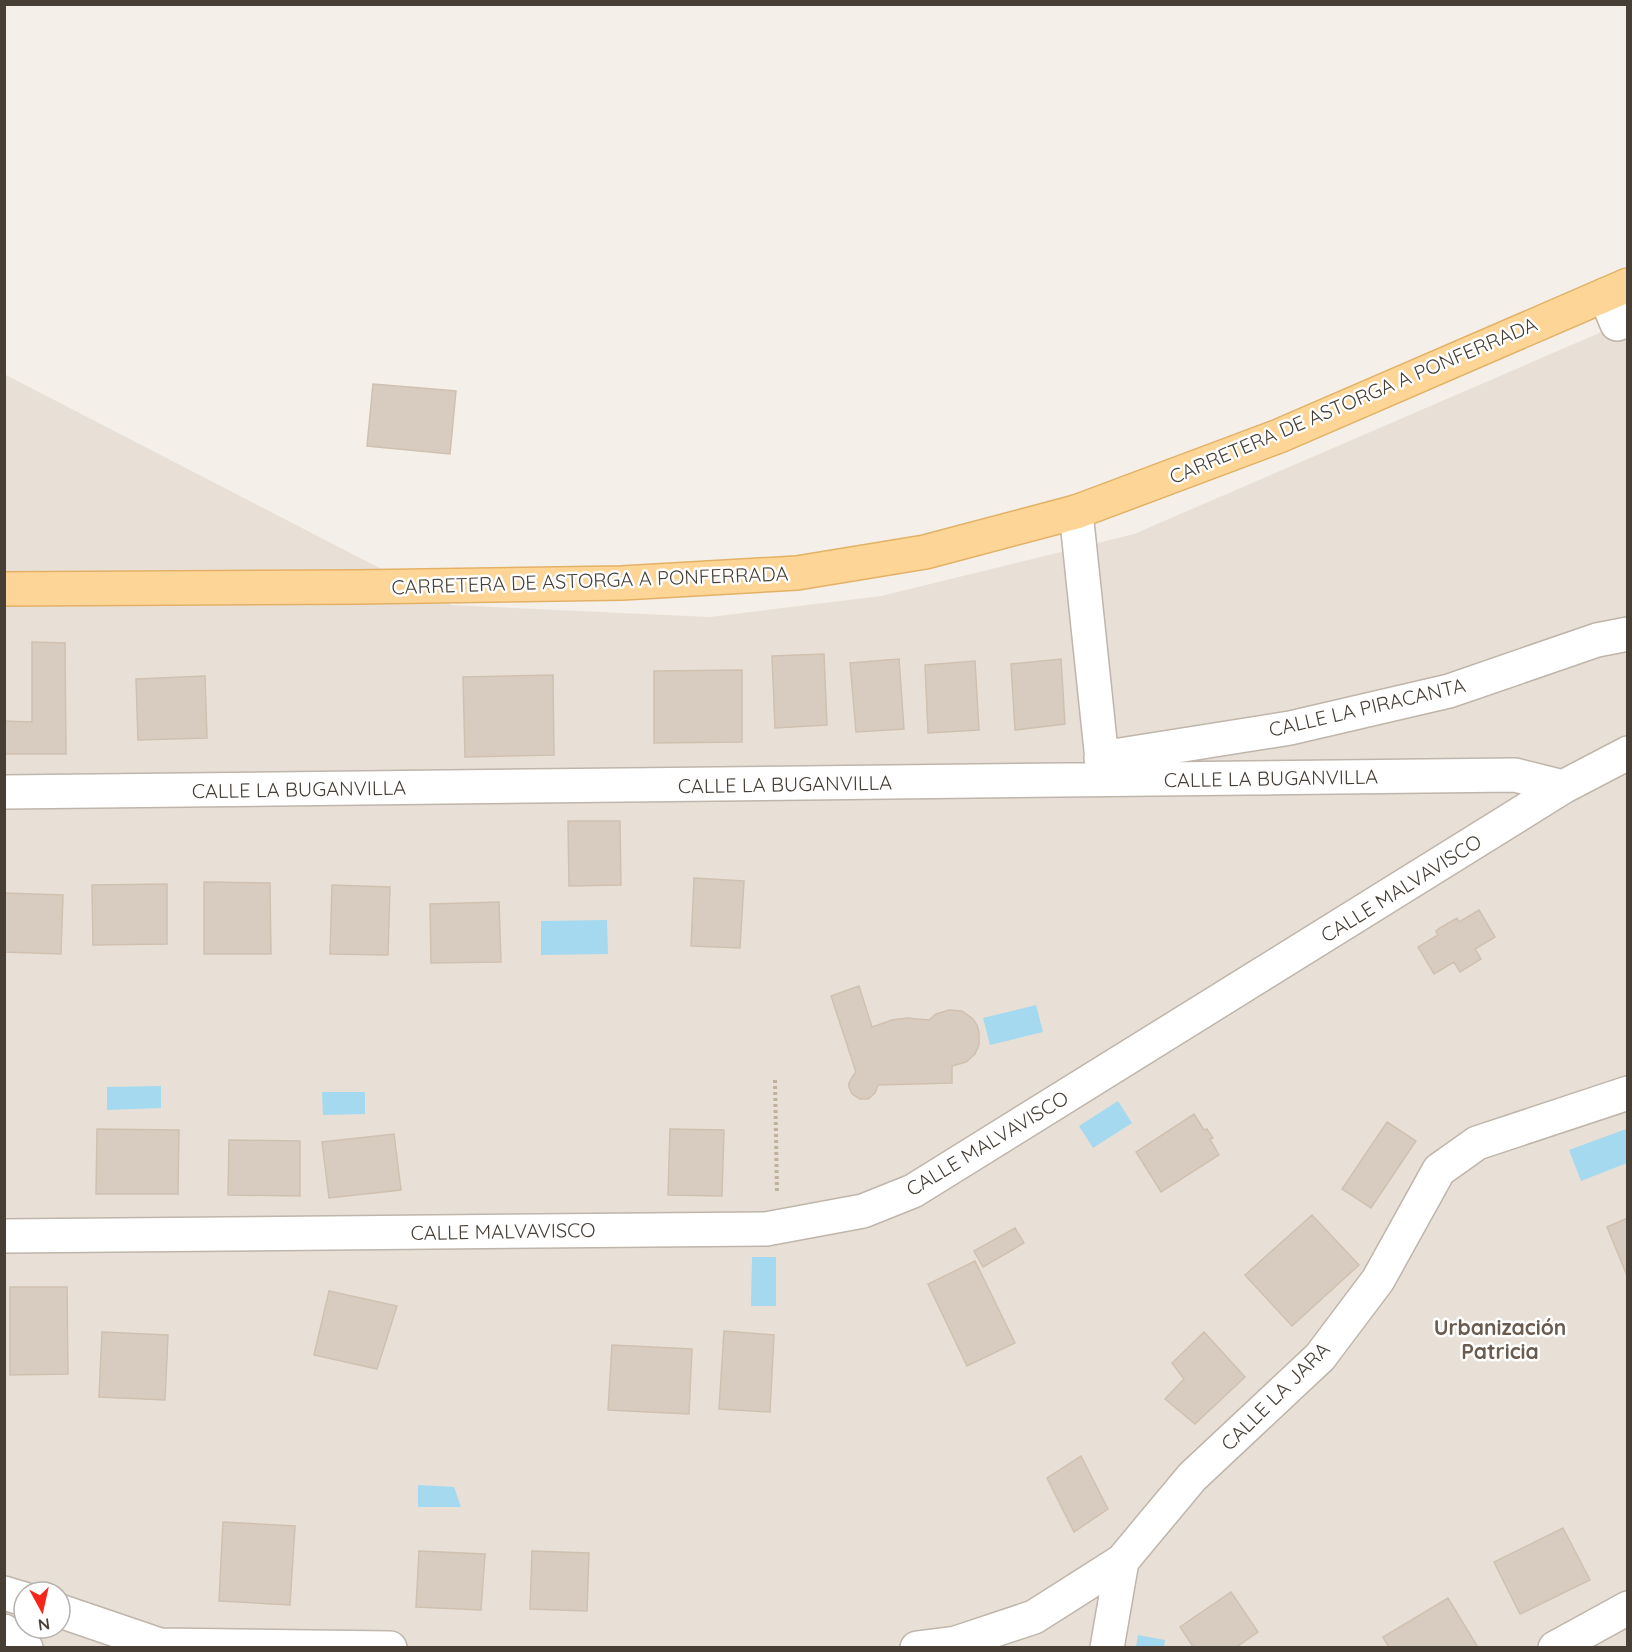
<svg xmlns="http://www.w3.org/2000/svg" width="1632" height="1652" font-family="Quicksand,sans-serif">
<style>
.residential{fill:#e8e0d6;fill-rule:evenodd}
.water{fill:#a4d9f0}
.building{fill:#d8ccc0;stroke:#d0c0b0;stroke-width:1.5}
.lines{fill:none;stroke-linecap:round;stroke-linejoin:round}
.minor-casing{stroke:#bfb5aa;stroke-width:36}
.major-casing{stroke:#e3b166;stroke-width:36}
.path{stroke:#c1b09b;stroke-width:4;stroke-dasharray:3 3;stroke-linecap:butt}
.minor{stroke:#fff;stroke-width:33}
.major{stroke:#fdd697;stroke-width:33}
.labels{text-anchor:middle;dominant-baseline:central;stroke-width:5;stroke-linejoin:round;paint-order:stroke}
.street-label{font-size:20px;fill:#473f36;stroke:#fff}
.neighbourhood-label{font-size:21px;font-weight:bold;fill:#6a5b4e;stroke:#fff}
</style>
<rect width="100%" height="100%" fill="#f4efe8"/>
<!-- residential -->
<path class="residential" d="M1627 321V1647H5L4 374 451 605 710 617 881 596 1134 534ZM24 1592H60V1628H24Z"/>
<!-- water -->
<path class="water" d="M607 920 608 954 541 955V921Z
M1036 1005 1043 1032 990 1045 983 1018Z
M161 1086V1108L107 1110V1087Z
M322 1092H365V1114L323 1115Z
M1118 1101 1132 1123 1093 1148 1079 1126Z
M1626 1129 1627 1133V1163L1581 1181 1569 1150Z
M752 1257H776V1306H751Z
M418 1485 454 1487 461 1507H418Z
M1138 1635 1165 1640 1164 1647H1136Z"/>
<!-- building -->
<path class="building" d="M373 384 456 391 450 454 367 446Z
M32 642 65 643 66 754H4V721L32 722Z
M824 654 827 725 775 728 772 656Z
M899 659 904 729 856 732 850 663Z
M1061 659 1065 724 1015 730 1011 664Z
M975 661 979 730 928 733 925 665Z
M742 670V742L654 743V671Z
M553 675 554 755 465 757 463 677Z
M205 676 207 738 138 740 136 679Z
M568 821H620L621 885 569 886Z
M694 878 744 881 740 948 691 946Z
M204 882 270 883 271 954H204Z
M167 884V944L93 945 92 885Z
M332 885 390 887 388 955 330 954Z
M4 893 63 895 61 954 4 952Z
M499 902 501 962 431 963 430 904Z
M1479 910 1495 937 1475 949 1481 959 1460 972 1454 962 1434 974 1418 947 1438 935 1436 931 1440 928 1457 918 1459 922Z
M859 986 872 1027 892 1020 907 1018 929 1020 936 1014 949 1010 962 1011 973 1019 977 1025 979 1032V1045L975 1054 966 1062 952 1066V1083L878 1085 875 1093 868 1099H860L852 1094 849 1087V1083L853 1076 856 1072 831 996Z
M1194 1114 1204 1130 1207 1129 1213 1138 1210 1139 1219 1155 1161 1192 1136 1152Z
M1387 1122 1416 1141 1371 1208 1342 1189Z
M97 1129 179 1130 178 1194H96Z
M670 1129 724 1130 722 1196 668 1195Z
M394 1134 401 1190 329 1198 322 1142Z
M229 1140 300 1141V1196L228 1195Z
M1312 1215 1359 1265 1292 1326 1245 1275Z
M1628 1218V1278L1607 1227Z
M1015 1228 1024 1243 983 1267 974 1251Z
M975 1261 1015 1343 967 1366 928 1284Z
M10 1287H67L68 1374 10 1375Z
M329 1291 397 1306 377 1369 314 1355Z
M724 1331 774 1335 770 1412 719 1409Z
M102 1332 168 1335 165 1400 99 1397Z
M1204 1332 1245 1377 1195 1424 1165 1399 1184 1379 1172 1363Z
M612 1345 692 1349 689 1414 608 1410Z
M1081 1456 1108 1509 1074 1532 1047 1478Z
M223 1522 295 1526 290 1605 219 1601Z
M1563 1528 1590 1580 1520 1614 1494 1562Z
M419 1551 485 1554 481 1610 416 1607Z
M532 1551 589 1553 587 1611 530 1609Z
M1231 1592 1258 1632 1235 1648H1194L1180 1627Z
M1448 1598 1477 1646 1475 1648H1389L1383 1637Z"/>
<g class="lines">
<!-- minor casing -->
<g class="minor-casing">
<path id="minor" d="M1605 295 1617 324 1628 320
M1076 512 1104 779
M1101 758 1290 728 1449 691 1597 640 1628 634
M4 792 1515 775 1563 787
M4 1236 766 1229 863 1211 913 1191 1563 787 1628 753
M4 1593 24 1599
M60 1611 160 1645 390 1648
M4 1631 26 1648
M917 1648 956 1643 1034 1617 1122 1561 1192 1477 1320 1357 1378 1280 1439 1170 1477 1143 1628 1093
M1107 1648 1122 1561
M1555 1648 1628 1608"/>
</g>
<!-- major casing -->
<g class="major-casing">
<path id="major" d="M4 589 357 587 622 583 797 573 925 552 1076 512 1279 436 1628 285"/>
</g>
<!-- path -->
<path class="path" d="M775 1080 777 1193"/>
<!-- minor -->
<use href="#minor" class="minor"/>
<!-- major -->
<use href="#major" class="major"/>
</g>
<g class="labels">
<!-- street labels -->
<g class="street-label">
<text transform="translate(1353 400) rotate(-23)">CARRETERA DE ASTORGA A PONFERRADA</text>
<text transform="translate(590 580) rotate(-2)">CARRETERA DE ASTORGA A PONFERRADA</text>
<text transform="translate(1367 707) rotate(-13)">CALLE LA PIRACANTA</text>
<text transform="translate(1271 778) rotate(-1)">CALLE LA BUGANVILLA</text>
<text transform="translate(785 784) rotate(-1)">CALLE LA BUGANVILLA</text>
<text transform="translate(299 789) rotate(-1)">CALLE LA BUGANVILLA</text>
<text transform="translate(1401 888) rotate(-32)">CALLE MALVAVISCO</text>
<text transform="translate(987 1143) rotate(-31)">CALLE MALVAVISCO</text>
<text transform="translate(503 1231) rotate(-1)">CALLE MALVAVISCO</text>
<text transform="translate(1275 1396) rotate(-45)">CALLE LA JARA</text>
</g>
<!-- neighbourhood labels -->
<g class="neighbourhood-label">
<text x="1500" y="1327">Urbanización<tspan x="1500" dy="24">Patricia</tspan></text>
</g>
</g>
<!-- border -->
<rect width="1632" height="1652" fill="none" stroke="#473f36" stroke-width="12"/>
<!-- north arrow -->
<g transform="translate(42 1610) rotate(172)"><circle r="28" fill="#ffffff" stroke="#b5b2af" stroke-width="1.5"/>
<path d="M0-4.5L10 22L0 15L-10 22Z" fill="#f8251a"/>
<text y="-9" font-size="16" font-weight="bold" text-anchor="middle" fill="#473f36">N</text>
</g>
</svg>
